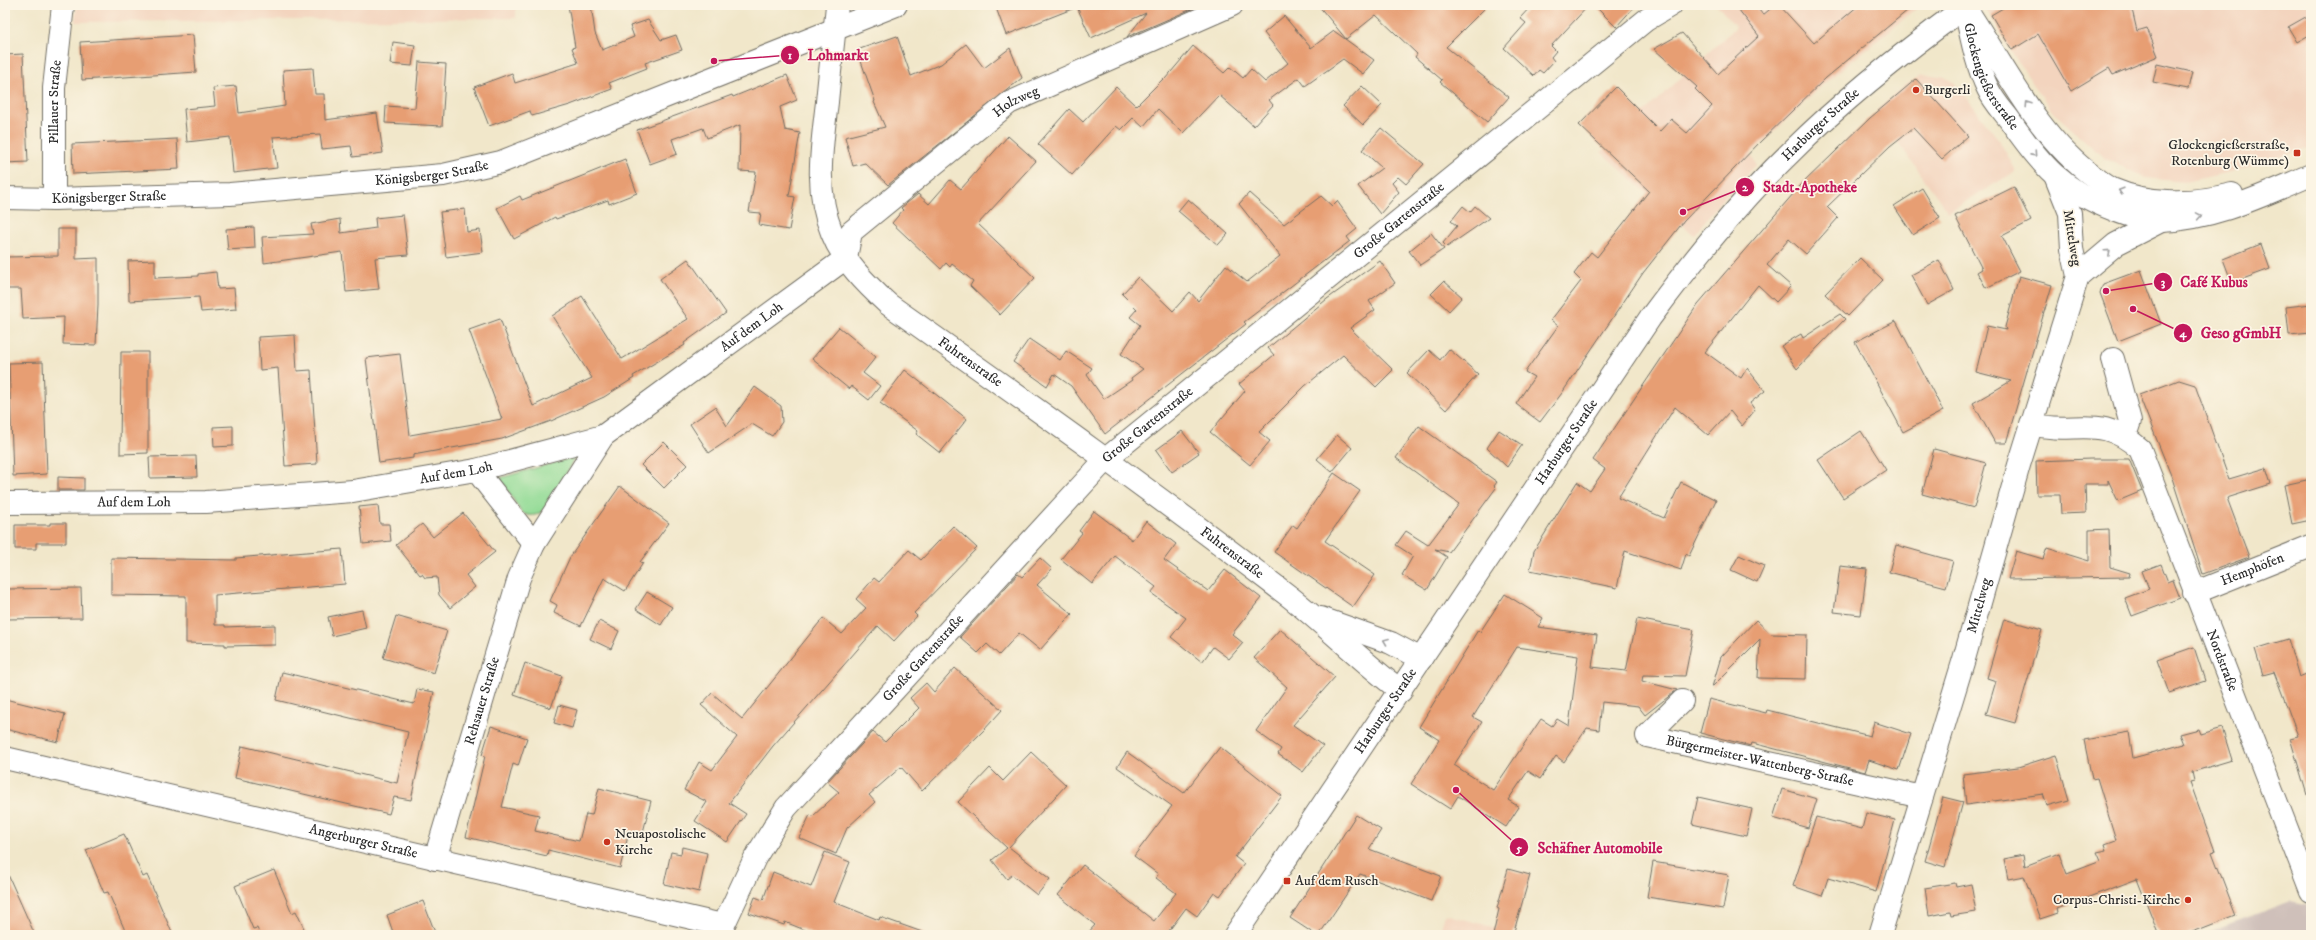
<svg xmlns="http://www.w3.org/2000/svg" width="2316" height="940" font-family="'IM FELL DW Pica',serif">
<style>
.built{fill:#f3d4be}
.industrial{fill:#cfc0ba}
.green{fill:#93db96;stroke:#5f8360}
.building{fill:#e79e73;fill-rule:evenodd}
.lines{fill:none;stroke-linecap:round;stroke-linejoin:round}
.street-casing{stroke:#706d63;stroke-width:24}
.secondary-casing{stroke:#706d63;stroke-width:24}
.primary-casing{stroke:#706d63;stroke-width:24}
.street{stroke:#fff;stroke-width:22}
.secondary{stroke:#fff;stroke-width:22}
.primary{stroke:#fff;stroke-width:22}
.oneway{stroke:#a0a0a0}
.poi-dot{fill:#c8321e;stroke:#fcf5e5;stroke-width:1.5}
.labels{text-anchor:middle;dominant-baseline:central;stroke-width:3.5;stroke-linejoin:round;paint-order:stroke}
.street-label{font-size:14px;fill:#2b2b2b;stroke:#fcf5e5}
.poi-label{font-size:14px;fill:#2b2b2b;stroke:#fcf5e5;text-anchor:start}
.leader{fill:none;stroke:#c2185b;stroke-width:1.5}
.callout-dot{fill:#c2185b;stroke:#fcf5e5;stroke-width:1.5}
.mark-label{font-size:12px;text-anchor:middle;font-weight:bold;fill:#fff}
.callout-label{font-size:15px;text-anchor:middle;font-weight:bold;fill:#c2185b;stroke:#fcf5e5;stroke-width:3.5;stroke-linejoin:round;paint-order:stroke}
</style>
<rect width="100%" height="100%" fill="#fcf5e5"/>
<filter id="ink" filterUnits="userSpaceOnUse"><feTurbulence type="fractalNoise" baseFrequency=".025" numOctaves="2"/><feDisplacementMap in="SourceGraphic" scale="8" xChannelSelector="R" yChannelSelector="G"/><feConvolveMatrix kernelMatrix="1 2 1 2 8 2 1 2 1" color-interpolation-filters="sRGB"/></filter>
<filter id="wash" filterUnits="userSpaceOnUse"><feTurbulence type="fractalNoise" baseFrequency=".012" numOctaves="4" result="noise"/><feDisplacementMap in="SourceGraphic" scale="16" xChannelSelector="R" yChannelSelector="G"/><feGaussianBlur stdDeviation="0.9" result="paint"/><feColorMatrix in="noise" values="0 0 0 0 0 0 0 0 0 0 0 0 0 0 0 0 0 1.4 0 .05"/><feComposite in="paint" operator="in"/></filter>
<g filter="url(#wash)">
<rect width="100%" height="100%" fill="#f1e7ca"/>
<!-- built -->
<path class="built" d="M77 5H516V18L75 22Z
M1717 5H1921L1827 81 1751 154 1756 165 1716 207 1694 235 1601 152 1736 27Z
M1984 5H2311V147L2236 171 2184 182 2146 178 2104 158 2052 111 2018 62Z
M1934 75 1945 77 1955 84 1964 94 1999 140 2016 171 1948 212 1876 111 1905 85 1921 76Z
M1445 914 1521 935H1439Z"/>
<!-- industrial -->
<path class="industrial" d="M2290 901 2311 905V935H2201Z"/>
<!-- green -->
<path class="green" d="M575 457C568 469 551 506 541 512 535 517 527 516 521 512L500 478Z"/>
<g id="blocks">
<!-- building -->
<path class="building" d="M568 5H591L595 33 602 50 634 37 630 26 648 20 661 40 676 35 682 50 645 63 647 68 609 83 612 89 570 105 532 116 530 111 489 126 474 87 512 73 515 83 578 63 572 48 575 47Z
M995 5H1201L1127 37 1146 13 1091 38 1077 7 1006 35Z
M1318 5H1488L1446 47 1509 97 1487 122 1440 82 1442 80 1415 57 1417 54 1376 15 1346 39Z
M1532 5H1589L1551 46 1556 51 1551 57 1554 61 1543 73 1539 70 1534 76 1504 48 1526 23 1520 18Z
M1594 5H1636L1616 27Z
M1735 5H1755L1763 15 1775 5H1779L1814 43 1859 5H1914L1826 78 1760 142 1684 221 1643 273 1562 393 1540 422 1516 404 1534 377 1525 372 1558 326 1551 320 1581 281 1574 274 1591 252 1597 257 1649 191 1579 125 1616 87 1660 131 1671 119 1687 133 1712 106 1695 89 1697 87 1654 49 1682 33 1718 74 1759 36Z
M2008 5H2131L2137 31 2147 28 2158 56 2113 75 2109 68 2071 91 2038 34 2012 50 1991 15Z
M2311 14V34L2297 42 2288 27Z
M1284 16 1311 48 1334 31 1374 60 1363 74 1343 59 1305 86 1299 78 1269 100 1273 105 1254 126 1219 95 1183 133 1158 109 1143 127 1133 118 1121 130 1116 126 1072 175 1038 144 1069 109 1083 122 1116 87 1136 106 1164 78 1165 79 1193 46 1224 73 1230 67 1243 78 1251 69 1265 82 1288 63 1264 33Z
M193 35 196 72 82 80 80 42Z
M897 36 911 76 941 64 966 44 984 68 1010 48 1022 78 888 185 865 163 853 166 845 137 885 127 874 102 875 101 857 50Z
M393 42 415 45 412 66 390 64Z
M23 54 28 162 5 163V55Z
M419 62 446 64 442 126 385 123 386 106 415 108Z
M2157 64 2192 72 2188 89 2153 82Z
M313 68 315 94H324L325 120 377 113 383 153 353 157 351 146 322 149 320 134 273 137 277 168 233 173 230 137 187 142 184 109 215 106 213 88 236 86 239 113 285 106 283 70Z
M787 75 797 100 780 107 785 130 800 133 789 196 795 197 789 230 759 225 761 213 749 212 756 172 739 171 740 125 707 138 703 128 672 139 677 154 650 164 637 130 732 95 733 97Z
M1916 79 1968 136 1942 159 1913 128 1890 146 1827 207 1838 218 1806 254 1789 239 1767 265 1791 286 1776 302 1758 285 1705 352 1741 378 1747 368 1765 391 1750 403 1755 410 1742 426 1730 411 1708 435 1675 407 1618 498 1664 518 1681 482 1716 500 1689 556 1686 554 1681 570 1625 551 1617 588 1530 570 1534 551 1577 482 1590 491 1605 469 1593 460 1698 304 1800 186 1870 118Z
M1362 86 1382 105 1363 125 1343 106Z
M1381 128 1424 164 1406 184 1398 177 1392 183 1399 192 1380 214 1358 186 1382 168 1362 150Z
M1008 136 1036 161 978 224 1035 278 1000 315 970 286 973 281 952 264 950 267 946 263 941 269 892 223 903 210 901 208 918 194 929 204 950 180 961 189Z
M177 139 179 169 73 174 72 144Z
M625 159 637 193 609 204 608 200 556 219 555 217 514 239 497 208 520 196 522 200Z
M2014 187 2031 221 2002 236 2020 271 1986 288 1977 272 1982 269 1955 216Z
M1922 188 1940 218 1913 235 1894 206Z
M1249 193 1284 224 1321 196 1332 206 1337 201 1357 229 1347 237 1350 241 1244 322 1246 324 1105 434 1071 386 1054 374 1047 386 1013 362 1029 339 1060 360 1066 351 1092 368 1087 375 1104 399 1132 380 1131 378 1143 369 1121 354 1140 325 1130 317 1137 309 1122 294 1138 277 1173 311 1190 292 1198 301 1226 265 1247 282 1280 256 1239 204Z
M1188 199 1228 234 1218 245 1178 211Z
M1463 206 1470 212 1475 206 1489 218 1447 247 1443 243 1457 226 1451 221Z
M465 209 467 232 480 230 483 252 446 257 440 212Z
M403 215 408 255 375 258 379 289 346 292 342 252 264 263 262 237 313 234 311 224 340 219 341 233 376 228 375 218Z
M254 227 255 248 228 250 226 229Z
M58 229H76V259L98 258V305L96 345 63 344 64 317 23 319 21 289H6L5 257 58 256Z
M1431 233 1444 249 1420 265 1409 251Z
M2261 244 2270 269 2232 283 2223 259Z
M1860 258 1883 280 1848 316 1825 294Z
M688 259 726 313 684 343 685 345 633 376 634 378 604 397 551 421 502 439 413 455V458L379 463 366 358 400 354 410 435 502 419 469 330 500 319 533 406 592 378 552 316 582 296 622 359 688 319 660 279Z
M155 260V278L198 276V274L216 272 218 289 234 288 236 309 201 312 199 297 129 301 128 261Z
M1939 260 1954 290 1927 305 1911 275Z
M1380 261 1395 283 1369 301 1375 310 1350 328 1393 370 1376 387 1343 355 1305 386 1259 432 1270 441 1250 465 1210 432 1245 391 1239 384 1274 355 1268 348 1327 299Z
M2141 270 2161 324 2118 341 2100 293 2103 284Z
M2019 276 2052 285 2006 443H1995L1973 403 2011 381 1976 372 1987 326 2006 330 2005 327Z
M1444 281 1462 297 1449 311 1431 294Z
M2311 304V333L2289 335 2286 307Z
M1840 314 1845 319 1797 369 1781 346 1801 334 1803 338Z
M1896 321 1943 411 1903 432 1855 342Z
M839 327 876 357 863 373 880 386 869 400 851 386 849 389 812 359Z
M295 335 297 371 311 370 317 464 285 466 278 368 260 370 258 337Z
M1449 349 1478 374 1446 410 1407 373 1429 350 1440 360Z
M121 352H148V453L120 454Z
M43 362 47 474 13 476 9 363Z
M905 370 967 419 940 453 916 434 918 431 880 403Z
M2179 380 2195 385 2229 479 2266 468 2271 484 2227 498 2249 557 2203 574 2172 478 2139 395Z
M755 387 781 406 782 422 772 436 752 424 709 453 690 424 715 407 727 426Z
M233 426V446L214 447 213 427Z
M1419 426 1497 482 1494 486 1496 488 1449 552 1435 549 1447 557 1427 590 1402 575 1413 556 1396 545 1406 531 1428 545 1459 504 1396 458Z
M1499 430 1522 445 1507 467 1487 448Z
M1182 431 1199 453 1172 472 1156 450Z
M1861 431 1886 470 1843 498 1818 460Z
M1337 435 1352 448 1332 472 1317 459Z
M664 442 687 465 664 488 641 465Z
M1934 449 1986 463 1974 508 1922 494Z
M196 456 197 477 150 478 149 457Z
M2091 459H2129L2142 491 2118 501 2108 480V484H2085L2086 513 2061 514 2060 495H2037L2036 461Z
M1334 473 1360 491 1325 541 1375 575 1353 607 1274 552 1293 525 1297 528Z
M58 477 84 478V490H58Z
M2311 479V520L2292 524 2284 485Z
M620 486 669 523 640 562 643 563 625 591 604 578 581 626 554 613 557 605 550 601 570 557Z
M378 505 380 524H389L391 541 363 544 359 507Z
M1094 511 1132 540 1146 521 1176 544 1164 560 1208 591 1225 570 1261 598 1232 634 1243 643 1229 659 1213 647 1202 662 1171 637 1186 618 1151 593 1156 587 1115 556 1092 584 1061 559 1082 533 1079 531Z
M463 513 495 552 466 575 475 587 450 608 439 595 437 577 425 578 422 574 420 575 396 545 422 524 433 537Z
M50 523H66V543H36V549H15V525H50Z
M953 526 977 548 914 613 917 616 894 641 878 626 773 746 729 803 746 814 727 842 695 821 707 802 684 790 699 762 712 770 737 737 701 705 712 693 742 719 823 618 842 634 866 608 856 599 874 578 879 582 909 550 921 560Z
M2109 529 2110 567 2130 573 2129 577 2008 579 2016 551 2043 559 2047 548 2089 561V530Z
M1896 545 1953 561 1946 587 1889 572Z
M342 549 345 584 215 595V625H225V627L275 625V645L225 646V644L186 643V596L111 595V558L236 560V558Z
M1739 555 1764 566 1757 582 1731 570Z
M1040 558 1052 569 1037 585 1072 614 1040 650 1019 633 999 655 987 644 978 653 960 637 1018 574 1022 577Z
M2161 564 2168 582 2173 580 2180 598 2132 616 2125 598 2149 589 2142 571Z
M1840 566 1867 569 1861 615 1834 612Z
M81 588 82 618 5 619V589Z
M647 592 672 607 661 625 636 609Z
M1505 594 1543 618 1538 627 1597 635 1592 667 1626 671 1637 619 1694 630 1685 676 1643 675 1642 681 1677 690 1645 715 1638 706 1602 702 1599 730 1587 728 1564 762 1556 756 1540 779 1528 771 1508 800 1519 807 1506 827 1458 796 1450 809 1411 784 1439 740 1419 727 1478 630 1480 632ZM1517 647 1578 656 1569 726 1557 719 1552 726 1541 719 1493 790 1454 765 1482 722 1473 717Z
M362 610 366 628 332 636 328 617Z
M396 616 447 631 434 673 383 658Z
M2004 619 2042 630 2015 723 1986 715 1996 681 1987 678Z
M1756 620 1771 634 1807 635 1806 679 1758 678 1760 639 1712 687 1721 657Z
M599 621 619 631 611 649 590 639Z
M1280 629 1335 677 1293 725 1323 746 1303 772 1278 754 1281 749 1256 731 1287 687 1254 658Z
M2288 639 2299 677 2311 672V794L2307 795 2290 738 2298 736 2274 672 2263 675 2255 649Z
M2194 647 2205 681 2169 693 2157 660Z
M525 663 562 676 551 708 514 695Z
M955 668 1002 710 984 730 922 791 901 767 869 795 875 802 847 828 836 854 799 838 810 815 813 816 839 792 827 782 873 732 885 742 919 708 910 698 926 683 934 692Z
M282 672 414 704 417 689 434 692 411 800 394 797 389 814 235 778 242 746 397 783 408 732 276 700Z
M5 699 65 714 58 742 5 729Z
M1709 699 1766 713 1767 710 1870 736 1874 722 1911 734 1899 770 1869 760 1865 772 1752 743 1751 746 1700 733Z
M559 705 577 710 572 728 554 723Z
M491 726 527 738 518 766 513 764 502 807 539 815 535 831 579 841 586 814 592 815 599 788 651 801 642 836 629 832 620 868 548 850 547 856 466 837 485 756 482 755Z
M2222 728 2232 760 2192 772 2194 781 2190 782 2215 851 2212 852 2236 915 2185 935H2159L2137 879 2057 909 2058 913 2040 919 2024 876 2008 879 2004 859 2023 855 2025 866 2059 853 2067 874 2101 861 2097 852 2107 850 2105 844 2116 840 2097 778 2092 779 2084 740 2129 732 2133 758 2184 744 2180 734 2199 729 2201 734Z
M1220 747 1282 796 1235 857 1244 864 1220 896 1214 892 1197 916 1186 908 1168 932 1172 935H1086L1095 925 1058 895 1083 865 1154 921 1176 893 1156 878 1158 874 1134 856 1172 806 1117 767 1127 752 1184 793Z
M1031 752 1066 785 1009 847 1050 879 1037 895 1012 875 1007 879 992 860 1007 848 958 802 990 768 1003 781Z
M2056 755 2069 800 2047 806 2043 794 1966 805 1963 774 2018 767Z
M1782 789 1817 799 1808 828 1773 818Z
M1698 797 1752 809 1746 836 1692 824Z
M1943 797 1963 802 1945 867 1925 861Z
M1866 813 1895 820 1876 892 1828 878 1822 896 1793 886 1816 817 1862 829Z
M1356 815 1381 830 1369 849 1441 876 1431 901 1360 874 1319 935H1316L1290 918Z
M124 834 143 877 147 875 173 935H127L108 892 104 893 86 850Z
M682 847 707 853 699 892 664 884 671 852 681 854Z
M825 852 850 862 834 902 879 920 880 917 925 933 924 935H817L785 922 784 925 749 913 755 897 763 900 773 872 811 887Z
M1653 862 1729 875 1723 909 1647 897Z
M5 868 35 935H5Z
M1508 869 1530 875 1513 935H1493L1499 909 1497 908Z
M274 870 292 913 296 911 307 935H260L257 928 253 929 235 886Z
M1955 883 1956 887 1971 884 1976 912 1951 916 1950 912 1929 916 1925 888Z
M423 901 436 935H394L387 915Z"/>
</g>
</g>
<g filter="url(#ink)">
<use href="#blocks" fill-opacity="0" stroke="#706d63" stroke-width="1"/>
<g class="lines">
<!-- street casing -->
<g class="street-casing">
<g id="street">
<path id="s1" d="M5 198 54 199 230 194 443 175 501 162 896 5"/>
<path id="s2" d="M54 199V88L63 5"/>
<path d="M2078 276 2116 244 2161 221"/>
<path d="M2113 359 2130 421 2125 436"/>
<path id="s3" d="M2031 424C2076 436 2099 412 2140 449L2311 891"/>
<path d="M476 470 534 544"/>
<path id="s4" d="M5 503 206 502 353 491 476 470 603 436 846 258 851 232 1009 103 1232 5"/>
<path id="s5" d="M2194 593 2311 546"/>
<path id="s6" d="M1682 701 1647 736 1922 797"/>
<path id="s7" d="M5 758 722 925"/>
<path id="s8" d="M435 859 519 578 534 544 603 436"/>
<path id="s9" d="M719 935 755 858 786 808 1107 458 1646 20 1671 5"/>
<path id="s10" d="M1880 935 1964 659 2019 465 2078 276 2072 249 2070 213 2056 178"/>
</g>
</g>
<!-- secondary casing -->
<g class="secondary-casing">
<g id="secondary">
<path id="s11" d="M837 5C834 37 830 69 827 102 822 146 814 190 832 233 843 261 866 284 888 304 1024 400 1159 496 1290 597 1328 627 1362 662 1401 691"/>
<path d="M1321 618 1391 643 1421 659"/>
</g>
</g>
<!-- primary casing -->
<g class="primary-casing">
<g id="primary">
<path id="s12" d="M1964 5C1971 34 1975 62 1988 89 1993 100 2002 110 2009 119 2040 164 2063 191 2114 210 2129 216 2145 221 2161 221 2215 219 2263 195 2311 175"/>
<path d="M1971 16C2007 71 2040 139 2094 177 2100 181 2106 186 2112 189 2149 205 2193 204 2232 194"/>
<path id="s13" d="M1235 935 1650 318C1694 259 1740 201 1793 150 1846 97 1905 51 1965 7"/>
</g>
</g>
<!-- street -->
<use href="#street" class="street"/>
<!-- secondary -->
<use href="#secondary" class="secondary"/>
<!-- primary -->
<use href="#primary" class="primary"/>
</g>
<!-- one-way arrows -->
<defs><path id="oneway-chevron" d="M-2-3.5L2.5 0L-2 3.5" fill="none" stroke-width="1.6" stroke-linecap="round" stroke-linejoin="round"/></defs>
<g class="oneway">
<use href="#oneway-chevron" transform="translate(2028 104) rotate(-123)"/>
<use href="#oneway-chevron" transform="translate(2034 154) rotate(48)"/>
<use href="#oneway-chevron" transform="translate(2121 191) rotate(-164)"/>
<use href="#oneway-chevron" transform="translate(2199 216) rotate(-10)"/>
<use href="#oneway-chevron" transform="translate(2108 252) rotate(-42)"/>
<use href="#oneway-chevron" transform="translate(1386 641) rotate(-159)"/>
</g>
</g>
<!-- markers -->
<g class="poi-dot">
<circle cx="1916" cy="90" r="4"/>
<rect x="2293" y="149" width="8" height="8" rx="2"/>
<circle cx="607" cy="842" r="4"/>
<rect x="1283" y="877" width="8" height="8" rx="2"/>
<circle cx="2188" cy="900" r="4"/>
</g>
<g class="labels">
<!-- street labels -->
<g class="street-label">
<text stroke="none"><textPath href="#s12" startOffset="77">Glockengießerstraße</textPath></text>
<text stroke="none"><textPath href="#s2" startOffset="97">Pillauer Straße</textPath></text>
<text stroke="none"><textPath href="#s4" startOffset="1143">Holzweg</textPath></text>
<text stroke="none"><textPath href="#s13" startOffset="1002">Harburger Straße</textPath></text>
<text stroke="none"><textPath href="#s1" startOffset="428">Königsberger Straße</textPath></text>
<text stroke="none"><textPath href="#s1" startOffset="104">Königsberger Straße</textPath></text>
<text stroke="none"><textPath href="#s9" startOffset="995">Große Gartenstraße</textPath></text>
<text transform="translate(2072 238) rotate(81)">Mittelweg</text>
<text stroke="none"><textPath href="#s4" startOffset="789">Auf dem Loh</textPath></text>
<text stroke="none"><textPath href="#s11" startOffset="422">Fuhrenstraße</textPath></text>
<text stroke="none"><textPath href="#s9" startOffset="671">Große Gartenstraße</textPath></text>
<text stroke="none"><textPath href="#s13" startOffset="594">Harburger Straße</textPath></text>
<text stroke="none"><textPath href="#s4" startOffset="453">Auf dem Loh</textPath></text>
<text stroke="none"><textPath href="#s4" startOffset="129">Auf dem Loh</textPath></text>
<text stroke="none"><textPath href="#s11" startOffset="746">Fuhrenstraße</textPath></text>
<text stroke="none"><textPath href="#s5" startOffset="63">Hemphöfen</textPath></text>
<text stroke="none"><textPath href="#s10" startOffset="344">Mittelweg</textPath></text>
<text stroke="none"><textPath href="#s9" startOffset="347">Große Gartenstraße</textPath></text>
<text stroke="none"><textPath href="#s3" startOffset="342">Nordstraße</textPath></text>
<text stroke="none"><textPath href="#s8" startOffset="165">Rehsauer Straße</textPath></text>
<text stroke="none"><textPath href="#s13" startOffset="270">Harburger Straße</textPath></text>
<text stroke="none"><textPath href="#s6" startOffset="165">Bürgermeister-Wattenberg-Straße</textPath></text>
<text stroke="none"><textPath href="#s7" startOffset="368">Angerburger Straße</textPath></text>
</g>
<!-- poi labels -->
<g class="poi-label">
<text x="1924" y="90">Burgerli</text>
<text x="2289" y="145" text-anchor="end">Glockengießerstraße,<tspan x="2289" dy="16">Rotenburg (Wümme)</tspan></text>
<text x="615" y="834">Neuapostolische<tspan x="615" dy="16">Kirche</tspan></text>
<text x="1295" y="881">Auf dem Rusch</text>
<text x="2180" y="900" text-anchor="end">Corpus-Christi-Kirche</text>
</g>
</g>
<!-- callouts -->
<path class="leader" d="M714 61L790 55M1683 212L1745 187M2106 291L2163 282M2133 309L2183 333M1456 790L1519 847"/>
<g class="callout-dot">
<circle cx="714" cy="61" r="4"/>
<circle cx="1683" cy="212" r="4"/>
<circle cx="2106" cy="291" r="4"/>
<circle cx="2133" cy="309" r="4"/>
<circle cx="1456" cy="790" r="4"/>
<circle cx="790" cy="55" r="10"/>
<circle cx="1745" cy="187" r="10"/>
<circle cx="2163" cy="282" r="10"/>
<circle cx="2183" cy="333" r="10"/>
<circle cx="1519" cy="847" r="10"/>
</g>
<g class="mark-label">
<text x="790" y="59">1</text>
<text x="1745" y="191">2</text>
<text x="2163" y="286">3</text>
<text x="2183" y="337">4</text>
<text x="1519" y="852">5</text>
</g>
<g class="callout-label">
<text x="838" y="60">Lohmarkt</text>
<text x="1810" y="192">Stadt-Apotheke</text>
<text x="2214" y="287">Café Kubus</text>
<text x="2241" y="338">Geso gGmbH</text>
<text x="1600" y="853">Schäfner Automobile</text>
</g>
<!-- margin -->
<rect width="2316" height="940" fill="none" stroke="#fcf5e5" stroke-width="20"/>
</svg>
